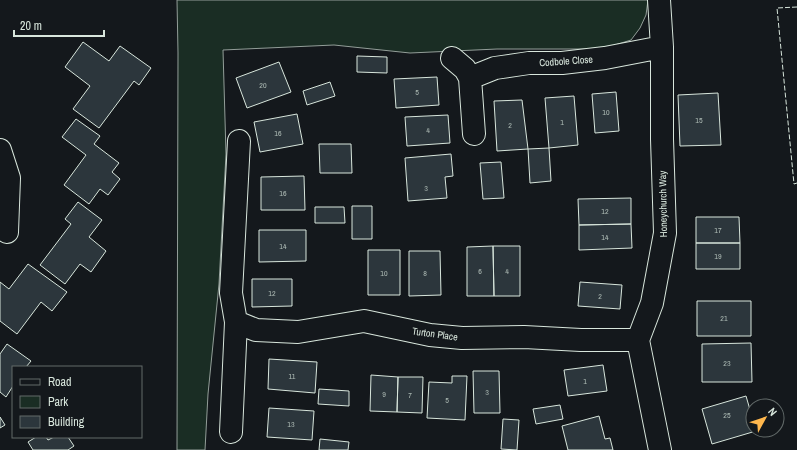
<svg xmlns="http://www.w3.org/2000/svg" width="797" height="450" font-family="'Archivo Narrow',sans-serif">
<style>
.green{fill:#1a2d24;stroke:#939e99}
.building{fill:#2c363c;stroke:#d8e6dc}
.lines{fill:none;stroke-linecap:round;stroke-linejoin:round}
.minor-casing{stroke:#d8e6dc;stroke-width:24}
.minor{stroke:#14181c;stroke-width:22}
.fence{stroke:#d8e6dc;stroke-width:1;stroke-dasharray:5 2;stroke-linecap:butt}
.labels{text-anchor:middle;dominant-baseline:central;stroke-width:3;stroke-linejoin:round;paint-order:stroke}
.number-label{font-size:8px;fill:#adbab4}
.street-label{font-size:10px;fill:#d8e6dc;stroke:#14181c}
</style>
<rect width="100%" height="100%" fill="#14181c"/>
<!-- green -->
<path class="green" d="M177 0H648L646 15 640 28 631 40 602 49H497L410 53 334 45 223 50 226 154 219 284 208 394 205 450H177L178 53Z"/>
<!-- building -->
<path class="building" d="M83 42 109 61 120 46 151 68 139 85 134 81 99 128 73 109 90 86 65 67Z
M357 56 387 57V73L357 72Z
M279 62 291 92 247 108 236 78Z
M437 77 439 105 396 108 394 79Z
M330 82 335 96 307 105 303 91Z
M616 92 619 131 595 133 592 94Z
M718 93 721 145 680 146 678 95Z
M574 96 578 145 549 148 545 98Z
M522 100 528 149 497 151 494 101Z
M297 114 303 144 260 152 254 122Z
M448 115 450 143 407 146 405 117Z
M76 119 100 136 94 144 119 163 112 172 120 179 108 195 100 189 89 204 64 185 86 155 62 137Z
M319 144H351L352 173H320Z
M549 148 551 181 530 183 528 149Z
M451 154 453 176 445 177 447 198 408 201 405 158Z
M501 162 504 198 483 199 480 163Z
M304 176 305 210H261V177Z
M631 198V224L579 225 578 199Z
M78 202 102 220 89 237 106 251 91 272 80 264 65 284 40 265 71 224 65 219Z
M352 206H372V239H352Z
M315 207H344L345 223H315Z
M696 217H739L740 243H696Z
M631 224 632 248 579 250V225Z
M259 230H306V261L259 262Z
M696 243H740V269H696Z
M493 246 494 296H467V247Z
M493 246H520V296H494Z
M368 250H400V295H368Z
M409 251H440L441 295 409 296Z
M28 264 67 292 52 311 41 302 17 334 0 321V282L9 289Z
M252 279H292V306L252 307Z
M580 282 622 285 620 309 578 306Z
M697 301H751V336H697Z
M751 343 752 382H702V344Z
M7 344 31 361 26 367H13V386L6 397 0 392V354Z
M269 359 317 362 315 393 268 389Z
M603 365 607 391 568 396 564 370Z
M473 371H499L500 413H474Z
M371 375 398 377 397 412 370 411Z
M452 376H467L465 420 427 418 429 382 452 383Z
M398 377H423L422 413 397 412Z
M319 389 349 391V406L318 404Z
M746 396 753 420V430L756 431 712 444 702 409Z
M560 405 563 419 536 424 533 409Z
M269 408 314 411 312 440 267 437Z
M599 416 605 439 610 438 613 450H568L562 426Z
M0 417 5 425 0 428Z
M503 419 519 420 517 450 501 449Z
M36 437H46L48 440 54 437H68L74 446 68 450H33L28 442Z
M320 439 349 442 348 450H319Z"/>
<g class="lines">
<!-- minor casing -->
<g class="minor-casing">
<path id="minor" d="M659 0 662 47V139L665 233 652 303 638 340 660 450
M452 58 465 69 470 78
M474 134 470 78 495 68 529 63H562L605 58 662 47
M239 141 231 293 236 322 256 330 298 332 364 321 430 335 462 338 524 337 581 340H638
M0 150 9 178 7 232
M231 432 236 322"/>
</g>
<!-- minor -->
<use href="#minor" class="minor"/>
<!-- fence -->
<path class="fence" d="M797 7 777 8 794 184 797 183"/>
</g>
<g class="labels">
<!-- number labels -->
<g class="number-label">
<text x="263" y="85">20</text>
<text x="417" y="92">5</text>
<text x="606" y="112">10</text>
<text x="699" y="120">15</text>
<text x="562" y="122">1</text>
<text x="510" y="125">2</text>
<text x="428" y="130">4</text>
<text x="278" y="133">16</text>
<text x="426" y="188">3</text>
<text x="283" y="193">16</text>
<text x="605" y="211">12</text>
<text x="718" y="230">17</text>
<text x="605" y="237">14</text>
<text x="283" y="246">14</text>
<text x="718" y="256">19</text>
<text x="480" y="271">6</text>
<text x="507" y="271">4</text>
<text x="384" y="273">10</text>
<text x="425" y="273">8</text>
<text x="272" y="293">12</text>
<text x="600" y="296">2</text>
<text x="724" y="318">21</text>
<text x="727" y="363">23</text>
<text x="292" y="376">11</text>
<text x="585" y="381">1</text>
<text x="487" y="392">3</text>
<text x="384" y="394">9</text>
<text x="410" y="395">7</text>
<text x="447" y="400">5</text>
<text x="727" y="415">25</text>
<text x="291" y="424">13</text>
</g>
<!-- street labels -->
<g class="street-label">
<text transform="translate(566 61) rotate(-4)">Codbole Close</text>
<text transform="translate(663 204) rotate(-91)">Honeychurch Way</text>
<text transform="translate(435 334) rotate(8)">Turton Place</text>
</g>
</g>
<!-- legend -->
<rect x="12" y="366" width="130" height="72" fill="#14181c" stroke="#626a69"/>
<rect x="20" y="379" width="20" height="6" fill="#14181c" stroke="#626a69"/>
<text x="48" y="386" font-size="12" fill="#d8e6dc">Road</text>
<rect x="20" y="396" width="20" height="12" fill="#1a2d24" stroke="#626a69"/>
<text x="48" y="406" font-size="12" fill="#d8e6dc">Park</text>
<rect x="20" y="416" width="20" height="12" fill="#2c363c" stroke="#626a69"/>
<text x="48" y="426" font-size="12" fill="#d8e6dc">Building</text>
<!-- north arrow -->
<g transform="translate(765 418) rotate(50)"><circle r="19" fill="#14181c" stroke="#626a69"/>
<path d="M0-3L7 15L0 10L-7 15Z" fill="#ffb74d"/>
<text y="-6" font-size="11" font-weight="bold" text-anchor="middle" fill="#d8e6dc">N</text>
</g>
<!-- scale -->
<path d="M14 30v6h90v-6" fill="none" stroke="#d8e6dc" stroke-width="2"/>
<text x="20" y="30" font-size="12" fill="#d8e6dc" stroke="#14181c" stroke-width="3" paint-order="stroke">20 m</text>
</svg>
